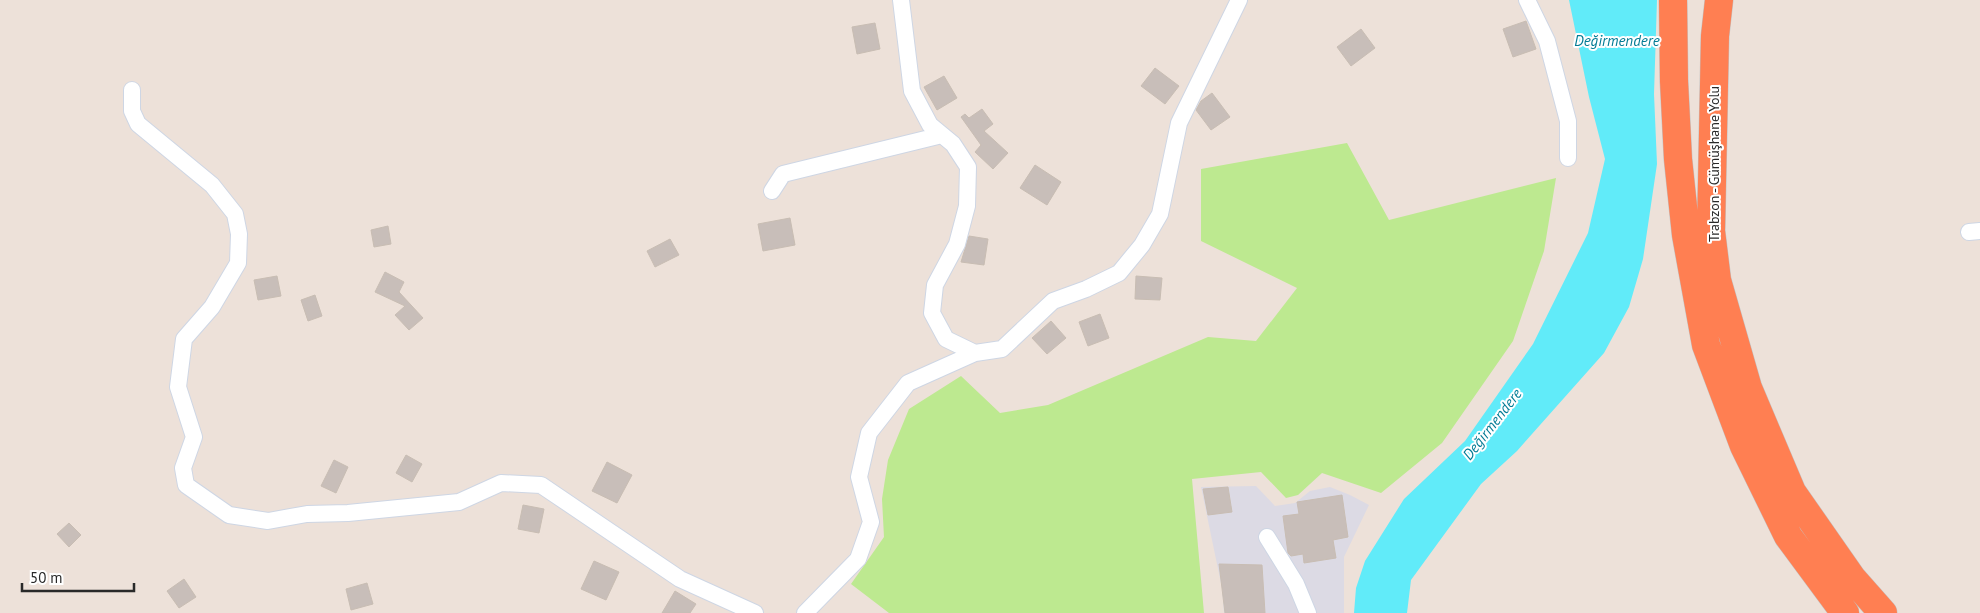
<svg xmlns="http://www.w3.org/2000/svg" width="1980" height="613" font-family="'PT Sans',sans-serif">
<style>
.industrial{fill:#dcdae4}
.green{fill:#bde990}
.water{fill:#61ebf9}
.building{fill:#c8beb9;stroke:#c8bdb3}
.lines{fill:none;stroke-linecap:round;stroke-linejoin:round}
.street-casing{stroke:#ced6e4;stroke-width:18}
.highway-casing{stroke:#c3c3c3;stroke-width:29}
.street{stroke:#fff;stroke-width:16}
.highway{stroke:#ff7f52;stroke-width:28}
.labels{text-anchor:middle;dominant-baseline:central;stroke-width:4;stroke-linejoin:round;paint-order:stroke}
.street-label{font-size:14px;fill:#292929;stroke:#fff}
.water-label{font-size:15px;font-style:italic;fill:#037c95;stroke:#fff}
</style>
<rect width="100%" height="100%" fill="#ede1d9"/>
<!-- industrial -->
<path class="industrial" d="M1256 486 1275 506 1295 503 1310 491 1330 487 1350 495 1369 505 1344 557V613H1224L1222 588 1201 487Z"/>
<!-- green -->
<path class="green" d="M1347 143 1389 220 1556 178 1544 251 1513 341 1442 443 1381 493 1322 473 1298 495 1286 498 1261 472 1192 479 1204 613H889L851 584 884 537 882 499 888 460 909 409 961 376 1000 413 1048 405 1208 337 1256 341 1297 288 1201 241V169Z"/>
<!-- water -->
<path class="water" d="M1569 0H1657L1654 94 1657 164 1643 259 1629 307 1604 353 1517 451 1481 484 1411 580 1407 613H1354L1356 588 1365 561 1404 499 1465 441 1533 344 1588 233 1605 159 1589 97Z"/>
<!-- building -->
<path class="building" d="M1526 21 1536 49 1513 57 1503 29Z
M875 23 880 49 857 54 852 27Z
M1361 29 1375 48 1351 66 1337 47Z
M1155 68 1179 86 1165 104 1141 86Z
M944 76 957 98 937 110 924 87Z
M1212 93 1230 117 1211 130 1196 110 1201 101Z
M982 109 993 124 984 131 1008 153 993 169 975 152 981 145 961 117 965 114 969 118Z
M1035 165 1061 182 1047 205 1020 188Z
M790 218 795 245 763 251 758 224Z
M388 226 391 244 374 247 371 230Z
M969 236 988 239 984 265 961 262Z
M670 239 679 255 655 267 647 251Z
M385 272 404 282 399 292 423 318 409 330 395 315 405 306 375 292Z
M277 276 281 296 258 300 254 280Z
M1136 276 1162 278 1160 300 1135 299Z
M315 295 322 316 308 321 301 300Z
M1100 314 1109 338 1088 346 1079 322Z
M1051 321 1066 338 1047 354 1032 338Z
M406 455 422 464 412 482 396 473Z
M334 460 348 467 336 493 321 486Z
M607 462 632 475 617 503 592 491Z
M1228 487 1232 512 1208 515 1203 489Z
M1342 495 1348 537 1333 540 1336 558 1304 563 1303 554 1291 556 1288 553 1283 516 1299 514 1297 502Z
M523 505 544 509 539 533 518 529Z
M69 523 81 535 69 547 57 534Z
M594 561 619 572 606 600 581 589Z
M1219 564 1262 565 1265 613H1225Z
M184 579 196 597 179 608 167 591Z
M367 583 373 604 351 610 346 589Z
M675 591 696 604 690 613H662Z"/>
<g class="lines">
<!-- street casing -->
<g class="street-casing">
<path id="street" d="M901 0 912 91 930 125 953 144 968 167 967 206 957 244 935 285 932 313 946 339 975 353
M1527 0 1547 41 1568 121V158
M132 90V111L138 124 212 185 235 214 239 234 238 263 212 307 184 339 178 387 194 437 183 468 186 485 229 515 268 521 307 514 348 513 459 502 501 483 541 485 680 579 755 613
M772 191 783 174 942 135
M1969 232 1980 231
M1267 537 1296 584 1308 613
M805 613 858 559 871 522 859 477 869 433 908 383 975 353 1002 349 1053 301 1086 289 1119 273 1142 245 1160 214 1179 123 1239 0"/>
</g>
<!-- highway casing -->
<g class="highway-casing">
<path id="highway" d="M1673 0 1674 81 1678 159 1686 235 1706 345 1744 446 1788 536 1845 613
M1719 0 1715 36 1711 231 1717 280 1748 388 1792 492 1852 578 1883 613"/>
</g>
<!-- street -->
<use href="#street" class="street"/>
<!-- highway -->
<use href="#highway" class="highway"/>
</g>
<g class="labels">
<!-- street labels -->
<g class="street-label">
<text transform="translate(1714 164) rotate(-90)">Trabzon - Gümüşhane Yolu</text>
</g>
<!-- water labels -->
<g class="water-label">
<text x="1617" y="40">Değirmendere</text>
<text transform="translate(1492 424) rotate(-52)">Değirmendere</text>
</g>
</g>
<!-- scale -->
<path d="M22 583v8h112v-8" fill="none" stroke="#292929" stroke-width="2.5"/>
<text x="30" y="583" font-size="15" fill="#292929" stroke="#ffffff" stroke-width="4" paint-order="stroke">50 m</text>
</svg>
